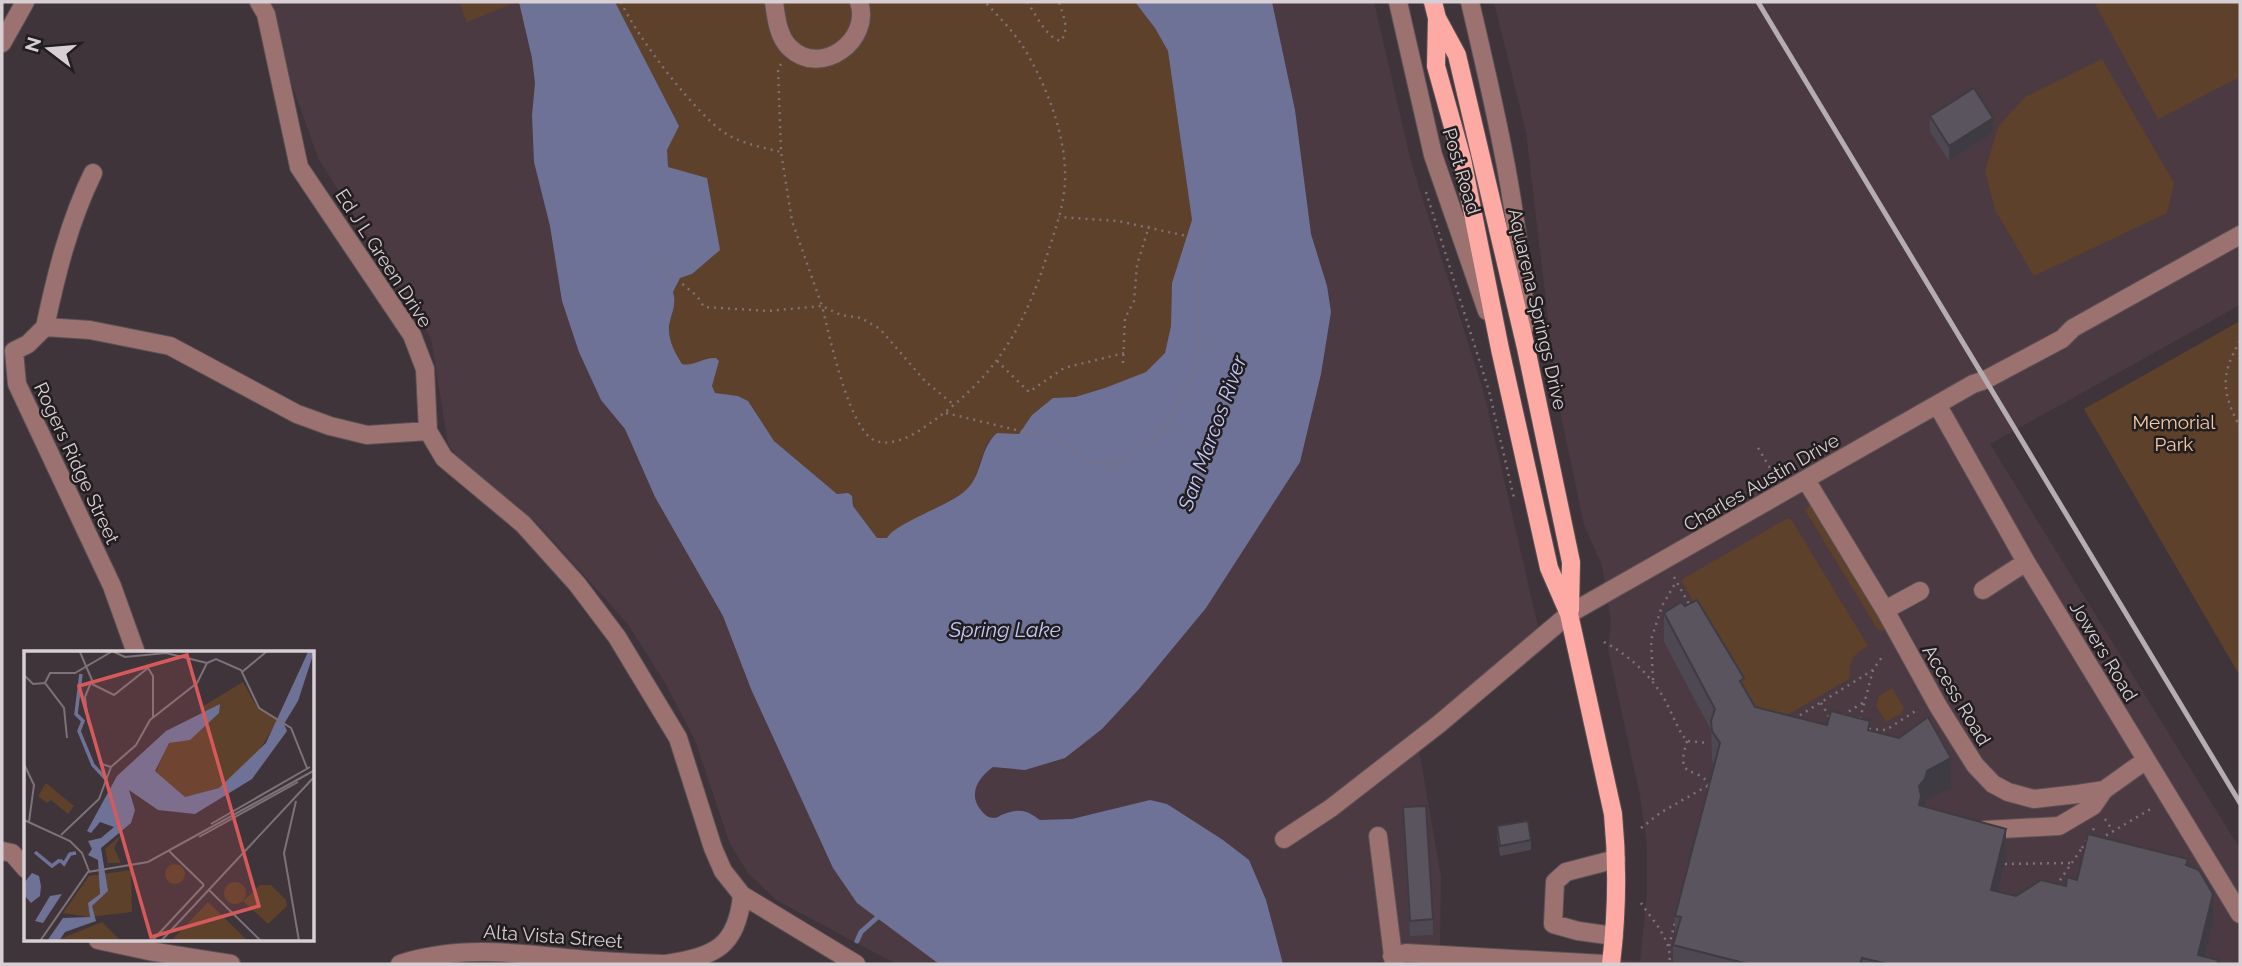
<svg xmlns="http://www.w3.org/2000/svg" width="2242" height="966" font-family="Raleway,sans-serif">
<style>
.built{fill:#4c3a42}
.green{fill:#5d412a}
.water{fill:#6f7297}
.lines{fill:none;stroke-linecap:round;stroke-linejoin:round}
.stream{stroke:#6f7297;stroke-width:5}
.minor-casing{stroke:#5a5055;stroke-width:20}
.major-casing{stroke:#5a5055;stroke-width:20}
.path{stroke:#7c7277;stroke-width:2.5;stroke-dasharray:2 5;stroke-linecap:butt}
.minor{stroke:#9b726f;stroke-width:18}
.major{stroke:#fdaaa4;stroke-width:18}
.rail{stroke:#b6adb1;stroke-width:5}
.wall{fill:#4d4851}
.shaded-wall{fill:#3f3b42}
.building{fill:#5a545e;stroke:#3f3b42;stroke-width:2}
.labels{text-anchor:middle;dominant-baseline:central;stroke-width:5;stroke-linejoin:round;paint-order:stroke}
.street-label{font-size:19px;fill:#d7cfd3;stroke:#221d1f}
.park-label{font-size:19px;fill:#f7c9a7;stroke:#221d1f}
.water-label{font-size:21px;font-style:italic;fill:#c2c7f8;stroke:#221d1f}
.inset-river{fill:none;stroke:#6f7297;stroke-width:3.5}
.inset-road{fill:none;stroke:#7c7277;stroke-width:2}
.view{fill:#d65a5b;fill-opacity:0.15;stroke:#d65a5b;stroke-width:3.5}
.inset-edge{fill:none;stroke:#d7cfd3;stroke-width:3.5}
</style>
<rect width="100%" height="100%" fill="#3f3439"/>
<!-- built -->
<path class="built" d="M271 2H1374L1411 162 1484 393 1543 648 1418 744 1441 877 1440 948 1640 961 1647 892V846L1640 796 1608 649 1611 623 1602 565 1584 525 1558 402 1526 132 1494 2H2240V305L1990 444 2240 849V964H896L776 900 748 873 730 844 695 740 664 681 627 623 537 523 456 455 448 444 431 338 318 158 291 82Z"/>
<!-- green -->
<path class="green" d="M459 2H516L467 22Z
M615 2H1135L1155 28 1168 51 1192 220 1172 283 1171 326 1165 353 1147 372 1105 388 1075 397 1053 398 1032 415 1019 434 987 442 974 480 967 490 887 538H877L853 506 854 501 848 493 837 494 774 441 748 401 738 396 715 393 712 386 719 361 717 359 690 366 681 364C675 353 668 340 669 326 671 313 677 305 673 292L680 278 666 150 679 126Z
M2094 2H2240V77L2158 119Z
M2102 59 2174 183 2167 213 2034 276 1995 210 1985 171 1998 127 2025 97Z
M2240 321V676L2084 409Z
M1810 505 1885 629 1883 631 1878 630 1805 510Z
M1786 519H1791L1868 646C1853 653 1848 662 1850 678L1779 720 1759 715 1681 580Z
M1892 688 1904 708 1902 713 1886 722 1876 706 1879 696Z"/>
<!-- water -->
<path class="water" d="M519 2H615L679 126 667 150 668 167 707 178 720 250 692 274 680 278 673 292C677 305 671 313 669 326 668 340 675 353 682 364 694 367 703 357 716 358L719 361 712 386 715 393 738 396 748 401 774 441 837 494 848 493 852 496 853 506 877 538H887C895 523 949 506 966 490 983 475 979 449 997 433L1019 434 1032 415 1053 398 1075 397 1105 388 1146 372 1165 353 1171 326 1172 283 1192 220 1168 51 1155 28 1135 2H1272L1295 110 1311 234 1327 286 1331 312 1321 374 1300 462 1206 608 1139 689 1102 729 1065 758 1025 770 993 767C979 777 968 793 980 809 983 813 987 818 994 818 998 818 1000 815 1004 814 1019 808 1027 810 1040 820L1072 819 1150 800 1167 804 1223 840 1249 860 1266 900 1283 964H939L857 903 833 868 751 689 723 616 655 497 625 429 601 400 579 352 562 301 550 226 534 162 532 115 535 83 532 58Z"/>
<g class="lines">
<!-- stream -->
<path class="stream" d="M857 941 861 932 880 915"/>
<!-- minor casing -->
<g class="minor-casing">
<path id="minor" d="M259 2 266 14 299 167 412 335 425 369 428 431 444 458 523 524 577 584 617 637 678 738 713 848 723 871 742 895 856 964
M774 2C776 17 778 37 790 48 821 78 872 40 859 2
M1398 2 1433 155 1487 311
M1470 2C1495 108 1521 217 1525 326
M2 43 25 2
M45 327C56 275 69 222 93 173
M1938 406 2026 562 2240 914
M1806 480 1885 610 1938 706 1975 765 1993 784 2008 792 2034 799 2078 794 2104 790 2146 760
M1983 590 2026 562
M1885 610 1920 591
M136 653 112 586 17 384 14 351 28 344 45 327 90 330 170 346 297 414 330 426 367 435 428 431
M1984 830 2059 826 2093 806 2104 790
M1378 836 1394 964
M1284 839 1331 808 1439 724 1569 614 1973 384 1985 380 2062 339 2073 328 2240 235
M2 851 12 853 26 869
M1614 936 1578 931 1553 924 1555 882 1566 872 1616 859
M98 940 149 951 231 964
M1392 956 1406 953 1604 964
M400 964C459 945 517 953 577 959 605 962 634 963 663 964
M666 964C714 956 737 948 742 895"/>
</g>
<!-- major casing -->
<g class="major-casing">
<path id="major" d="M1433 2 1437 18 1436 66 1462 159 1500 349 1549 568 1569 614 1613 814C1618 865 1617 914 1611 964
M1437 18 1457 55 1526 348 1571 562 1570 610"/>
</g>
<!-- path -->
<path class="path" d="M621 2C635 34 699 120 730 136 745 144 764 148 781 152
M1027 2C1036 14 1046 38 1061 41 1070 28 1063 16 1059 2
M781 64 778 69 781 152 792 221 822 306 841 315 861 318 880 329 925 381 955 406
M1426 192 1489 391 1514 498
M653 265 680 282 697 296 704 307 768 311 822 306C829 333 849 432 876 441 894 447 915 434 929 424 997 376 1025 327 1049 249 1056 227 1064 205 1065 182 1067 135 1045 81 1020 42 1010 28 997 15 985 2
M1543 326 1545 351
M2240 341C2220 375 2222 393 2240 427
M997 361 1029 392 1064 368 1124 353
M1123 363 1125 318 1134 301 1137 265 1149 226
M946 413 1062 441 1085 460 1113 466 1162 434 1200 359 1197 276 1205 240 1118 221 1059 217
M1758 448 1773 473
M1674 577 1689 604
M1604 642C1631 656 1656 680 1669 708 1675 720 1678 730 1687 741L1708 743
M1653 680 1651 640 1662 606 1676 582
M1821 703 1830 718
M1843 715 1864 702
M1794 719 1873 670
M1860 719 1873 670 1884 654
M1869 729 1886 730 1917 710
M1687 741C1674 783 1698 764 1709 785
M2105 819 2113 831
M1641 828 1660 813 1709 785
M2100 839 2154 807
M2082 848 2096 825
M2005 864 2070 863
M2056 886 2082 848 2087 845
M1641 903C1653 921 1674 942 1669 964
M1669 946 1676 918"/>
<!-- minor -->
<use href="#minor" class="minor"/>
<!-- major -->
<use href="#major" class="major"/>
<!-- rail -->
<path class="rail" d="M1758 2 2240 803"/>
</g>
<!-- wall -->
<path class="wall" d="M1930 116 1993 133 1949 161 1930 132Z
M1664 613 1744 687 1755 707 1827 725 1870 730 1951 788 1927 800 1926 807 2006 858 1998 892 2016 896 2066 886 2077 880 2188 866 2213 923 2205 956 2218 964H1673V945L1675 937V916L1714 764 1712 760 1711 730 1664 642Z
M1403 807 1433 919V935L1410 936 1403 823Z
M1497 826 1531 840V850L1500 856 1497 837Z"/>
<!-- shaded-wall -->
<path class="shaded-wall" d="M1993 118V133L1949 161V146Z
M1951 758V788L1927 800 1919 834V786L1927 771Z
M2006 829V858L1991 920V890Z
M2213 894V923L2203 964 2198 955Z"/>
<!-- building -->
<path class="building" d="M1974 88 1993 118 1949 146 1930 116Z
M1697 600 1744 678 1740 681 1755 707 1827 725 1831 711 1870 721 1868 730 1899 738 1928 717 1951 758 1927 771 1925 779 1919 786 1921 796 1919 805 2006 829 1991 890 2016 896 2041 880 2066 886 2067 877 2077 880 2088 834 2188 859 2186 865 2199 870 2213 894 2198 955 2218 960 2217 964H1888L1862 958 1860 964H1748L1673 945 1681 917 1675 916 1720 743 1712 731 1711 721 1715 709 1664 613 1681 602 1685 606Z
M1426 806 1433 919 1410 921 1403 807Z
M1528 821 1531 840 1500 846 1497 826Z"/>
<g class="labels">
<!-- street labels -->
<g class="street-label">
<text transform="translate(1462 171) rotate(73)">Post Road</text>
<text transform="translate(384 258) rotate(57)">Ed J L Green Drive</text>
<text transform="translate(1538 309) rotate(77)">Aquarena Springs Drive</text>
<text transform="translate(77 463) rotate(65)">Rogers Ridge Street</text>
<text transform="translate(1761 482) rotate(-30)">Charles Austin Drive</text>
<text transform="translate(2104 651) rotate(59)">Jowers Road</text>
<text transform="translate(1957 695) rotate(59)">Access Road</text>
<text transform="translate(553 936) rotate(4)">Alta Vista Street</text>
</g>
<!-- park labels -->
<g class="park-label">
<text x="2174" y="422">Memorial<tspan x="2174" dy="22">Park</tspan></text>
</g>
<!-- water labels -->
<g class="water-label">
<text transform="translate(1212 433) rotate(-70)">San Marcos River</text>
<text x="1005" y="629">Spring Lake</text>
</g>
</g>
<!-- overview -->
<g transform="translate(24 651)">
<rect width="290" height="290" fill="#3f3439"/>
<path d="M219 31 234 58 255 68 233 103 195 137 161 146 132 121 144 92 168 84 186 69 176 57ZM22 132 50 155 44 163 27 149 23 152 14 145ZM96 185 90 197 97 212H84L81 198ZM141 223a10 10 0 1 1 20 0a10 10 0 1 1-20 0ZM107 219 108 261 65 266 39 262 65 225ZM200 242a11 11 0 1 1 22 0a11 11 0 1 1-22 0ZM236 234H247L262 249 263 255 244 273 219 250ZM184 251 224 290H147ZM78 271 97 290H36V288Z" fill="#5d412a"/>
<path d="M284 1H290L274 50 260 73 263 80 228 128 171 163 134 159 105 139 111 159 107 172 77 197 84 240 68 255 72 270 41 281 35 290H23L39 267 66 266 64 252 76 243 74 209 64 204 68 198 64 190 77 187 90 176 76 171 67 182 63 180 93 125 142 80 196 53 195 62 166 89 145 92 131 120 161 146 195 137 242 92ZM8 222 15 225 17 235 16 245 7 252 0 244V232ZM38 243 19 272 11 270 26 245Z" fill="#6f7297"/>
<path class="inset-river" d="M57 23 52 63 59 70 55 80 69 114 82 128M11 201 28 215 36 209M36 209 40 213 46 203 52 202"/>
<path class="inset-road" d="M56 1 68 29 61 46 64 70 78 113 87 116M90 1 101 6 142 2 183 12M183 12 192 8 217 19 235 57 267 77 283 117M218 21 242 1M0 24 9 33 21 32 40 57 43 87M21 32 26 22H51L87 1M68 33 90 44 124 17 129 25V66M0 113 10 134 5 171M272 150 260 202 275 290M0 169 46 190 58 202 65 220M187 173 286 116M37 184 75 148 87 116 112 94 126 69 173 32 183 12M175 186 274 131M145 200 180 234M184 238 237 290M16 290 64 221 124 211 291 119M128 290 180 234M137 290 291 125"/>
<path class="view" d="M163 4 235 255 127 286 55 35Z"/>
<rect width="290" height="290" class="inset-edge"/>
</g>
<!-- border -->
<rect width="2242" height="966" fill="none" stroke="#d7cfd3" stroke-width="7"/>
<!-- north arrow -->
<g transform="translate(49 49) rotate(286)" stroke="#221d1f" stroke-width="5" paint-order="stroke">
<path d="M0-5L12 26L0 18L-12 26Z" fill="#d7cfd3"/>
<text y="-10" font-size="19" font-weight="bold" text-anchor="middle" fill="#d7cfd3">N</text>
</g>
</svg>
